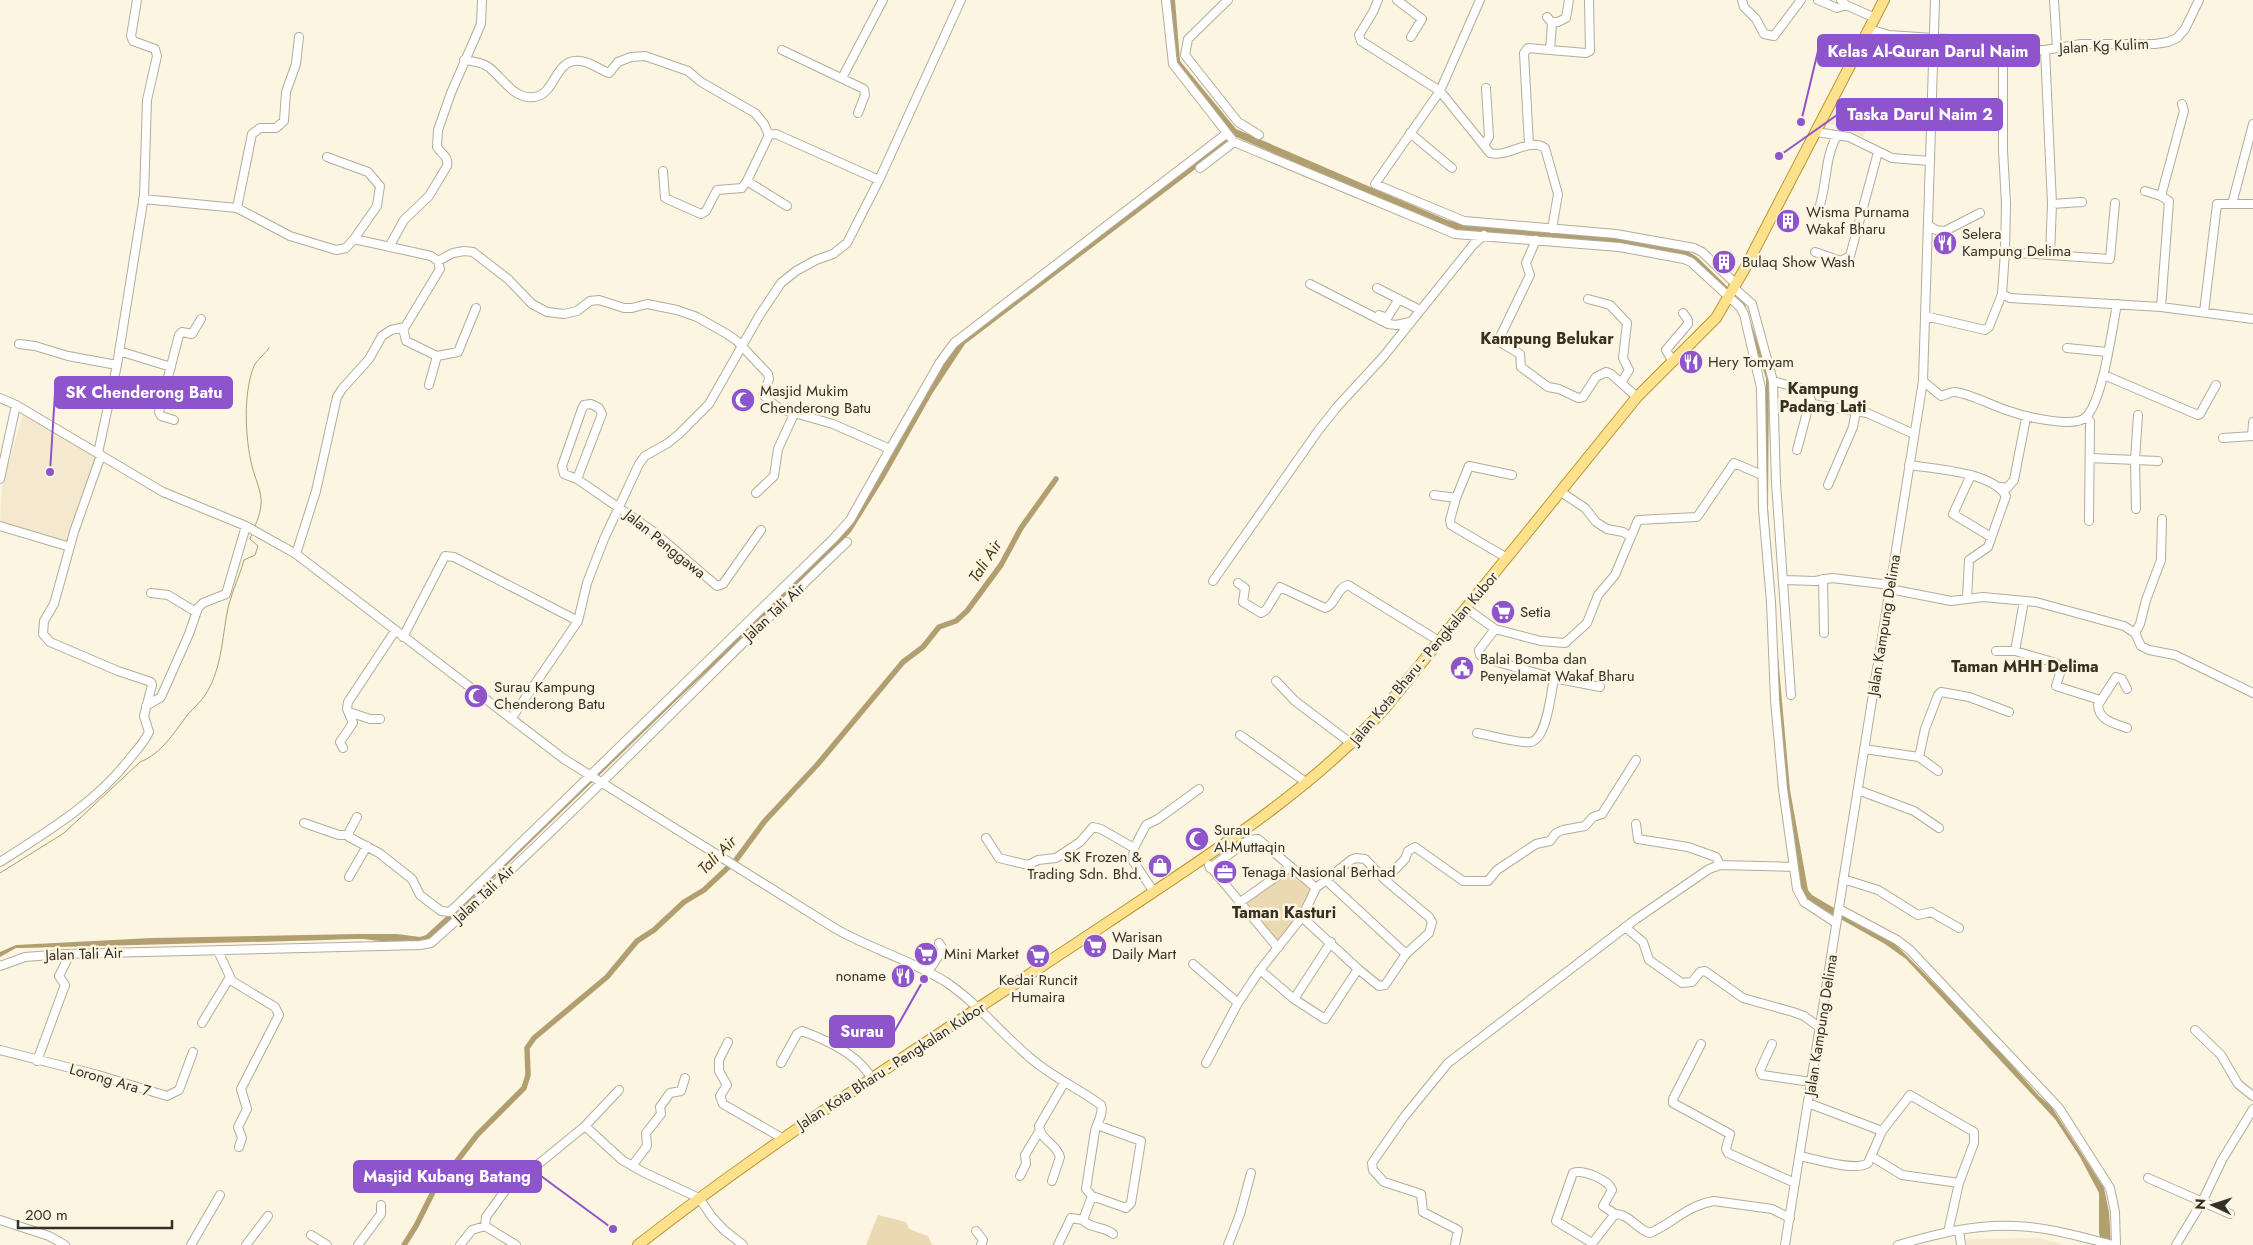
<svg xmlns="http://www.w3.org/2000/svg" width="2253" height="1245" font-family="Jost,sans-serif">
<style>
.built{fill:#f4e9ce}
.green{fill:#ebdab1}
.water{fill:#b29f6f}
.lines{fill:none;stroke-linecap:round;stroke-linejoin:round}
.stream{stroke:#b29f6f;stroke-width:1}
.canal{stroke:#b29f6f;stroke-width:5.5}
.minor-casing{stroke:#b3ac99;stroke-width:10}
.major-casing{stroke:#b79637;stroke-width:12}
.minor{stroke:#fff;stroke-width:8}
.major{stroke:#fee18c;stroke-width:10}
.labels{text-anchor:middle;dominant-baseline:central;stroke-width:5;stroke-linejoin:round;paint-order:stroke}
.street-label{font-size:15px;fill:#333028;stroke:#fcf5e1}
.poi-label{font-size:15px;fill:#333028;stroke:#fcf5e1;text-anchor:start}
.neighbourhood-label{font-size:16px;font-weight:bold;fill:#363020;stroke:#fcf5e1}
.water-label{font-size:16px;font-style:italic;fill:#4a3c15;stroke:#fcf5e1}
.leader{fill:none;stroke:#8e54cc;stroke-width:2}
.callout-dot{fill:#8e54cc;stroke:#fcf5e1;stroke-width:2}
.callout{fill:#8e54cc;stroke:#8e54cc;stroke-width:2}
.callout-label{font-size:16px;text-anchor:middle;font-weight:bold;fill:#fff}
</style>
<rect width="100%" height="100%" fill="#fcf5e1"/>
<!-- built -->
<path class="built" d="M1838 99 1876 110 1863 137 1844 132 1841 126 1825 124Z
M23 414 98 458 69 544 0 523 2 486Z
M2039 1238 2064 1245H1966V1239Z"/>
<!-- green -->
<path class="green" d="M1290 867 1316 888 1278 948 1239 903Z
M878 1215 906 1222 909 1229 928 1236 932 1245H866Z"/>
<!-- water -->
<path class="water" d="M1169 0H1175L1180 61 1236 129 1447 220 1466 225 1618 237 1686 250 1697 257 1745 304 1769 378 1768 509 1773 601 1790 790 1808 890 1812 895 1895 944 1984 1033 2039 1096 2051 1106 2104 1188 2109 1212 2111 1245H2102L2099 1233V1193L2080 1157 2055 1119 1906 959 1885 944 1805 899 1801 893 1784 788 1765 510 1766 378 1743 308 1694 261 1684 255 1617 243 1465 232 1444 228 1232 135 1174 63Z
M1225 140 1231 142 965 344 932 394 884 479 851 532 814 571 683 694 434 936C414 949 386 941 363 939 351 939 339 939 327 940L23 948H16L0 957V952L16 945 152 938 358 934H397L420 937 426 935 501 866 840 537 870 493 945 361 956 345Z"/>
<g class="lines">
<!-- stream -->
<path class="stream" d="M255 526C267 498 259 492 252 466 245 438 243 393 254 366 257 360 265 354 269 348
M0 873 64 833 140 762C159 755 171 737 183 721 190 710 201 703 207 692 223 665 222 633 229 604 233 589 240 575 244 560L255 555 258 546 250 539 252 534"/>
<!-- canal -->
<path class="canal" d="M404 1245 416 1226 440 1178 457 1161 477 1135 524 1088 528 1075 527 1048 534 1038 607 977 637 941 654 930 684 902 704 890 736 860 764 822 817 765 903 662 923 647 939 627 956 621 967 611 1001 565 1021 528 1056 479"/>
<!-- minor casing -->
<g class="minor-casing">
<path id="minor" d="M1166 0 1173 64 1234 142 1455 234 1619 247 1684 259 1691 262 1740 307 1744 314 1761 388 1763 509 1771 602 1775 700 1783 789 1797 889 1804 902 1836 923
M1378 0 1373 12 1359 35 1361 41 1440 91 1490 153C1508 158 1529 137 1545 148L1558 194 1552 229
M1397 0 1422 19 1411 37
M1480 0 1440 91 1375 184 1464 221 1616 234 1694 248 1702 252 1736 284
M1742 0 1744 7 1756 19 1764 34 1774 36 1801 0
M1818 0 1837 8 1846 5
M1841 0 1846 5 1875 18
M2054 0 2057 48
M1551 22H1558L1566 18 1569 0
M1869 29 1889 35 1963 40 2003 49 2045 50 2081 44H2155L2168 42 2177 38 2185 29 2199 0
M299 37 296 64 286 92 284 121 276 128H260L252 134 237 208 290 236 336 250 346 248 354 239
M782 50 864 89 865 95 858 113
M1550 50 1586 53 1590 51 1589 0
M2045 50 2052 204 2050 255
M1185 55 1238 122 1259 135
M1185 55 1188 39 1228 0
M464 60C472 61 481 62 487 66 502 76 513 100 534 97 556 95 554 58 580 61 589 61 600 70 609 73L618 62 631 57 645 56 688 71 701 82 755 113 764 124 769 135
M842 78 883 0
M1816 132 1849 137 1892 158 1930 161
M1410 133 1452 168
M1484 145 1489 137 1486 88
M1529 145 1524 53 1528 48 1550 50 1552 23 1547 17
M1200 168 1234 142
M663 171 665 198 701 214 706 211 717 190 742 188 747 181
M2145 191 2161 196 2169 201 2161 307
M2161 196 2184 111 2182 104
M143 199 237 208
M2052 204 2082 202
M2232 204 2253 124
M1820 205C1827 182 1825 156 1837 136
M787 206 747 181 769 135 776 134 879 180
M1928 225 1936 230 1945 231 1980 213
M389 247 404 220 429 196 447 166C449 156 441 154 437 147L438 130 451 93 481 24 482 0
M1815 252 1841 261 1850 256 1878 152
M2005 252 2110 259 2115 203
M1310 284 1388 324 1396 325 1410 322
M1377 288 1420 310
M1734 288 1752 304 1773 381 1776 483 1791 695
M2002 294 2010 298 2161 307 2253 319
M1588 299 1610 305 1627 323 1623 358 1629 370 1621 383
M2204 312 2217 204H2253
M1379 315 1387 318 1399 299
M1925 316 1985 330 1989 327 2002 294 2005 252 2006 204 2003 150V49
M403 328 406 341 437 356 429 385
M1498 341 1530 275 1526 263 1536 240
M19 344 35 346 68 356 117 365
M1503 344 1520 354 1521 367 1548 387 1559 389 1578 398 1583 397 1596 377 1606 372 1611 374 1637 397
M2067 348 2107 352
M119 351 171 367
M437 356 458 352 476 308
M1673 362 1666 350 1688 324V320L1683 313
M2104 375 2198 415 2200 414 2216 385
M1773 381 1805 390 1813 404 1867 413 1914 434
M1923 381 1941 396C1945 396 1950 391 1955 392 1971 394 1993 406 2009 411 2023 416 2075 429 2086 417 2103 400 2112 329 2117 304
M0 398 16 405 163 492 246 526 296 554 564 759 836 929C871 949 911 960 946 982 977 1003 1000 1032 1028 1056 1050 1076 1078 1088 1101 1105 1104 1113 1097 1123 1095 1131L1086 1189 1092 1196 1126 1208 1131 1203 1141 1141 1097 1125
M2086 418 2090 421 2089 521
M174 420 161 416 159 412 179 335 182 332 192 334 201 319
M2252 436 2253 422
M2223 438 2253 436
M890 449 940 362 954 343 1226 134
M1797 450 1810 401
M98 453 117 365 144 196 147 100 157 56 155 49 133 41 131 36 137 0
M2090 458 2158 461
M1909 465C1935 469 1992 472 2006 496L1988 547 1969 560 1967 599
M1971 475 1953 514 1991 537
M0 479 16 405
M577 479 602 414 599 408 591 404 584 405 582 409 562 466 564 474 577 479 654 532 717 586 723 584 761 530
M1828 485 1853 427 1856 411
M2001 487 2007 488 2014 480 2026 418
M1561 492 1585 508 1596 522 1607 529 1623 532 1630 536
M756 493 774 476 778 449 794 414
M1434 495 1456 498 1450 520 1451 525 1507 558
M1456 498 1469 466 1512 475
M2136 509 2135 460 2138 415
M0 526 70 547
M296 554 316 491 337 397 342 389 369 359 382 336 391 330 405 327 440 269 438 261 431 256 354 239 377 206 380 186 368 172 327 157
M1823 579 1824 633
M1784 580 1815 581 1832 578 1890 585
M1213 581 1318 431 1337 407 1383 357 1473 245 1484 235
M1238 583 1245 588 1243 602 1261 613 1266 610 1280 587 1325 608C1336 605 1336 588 1348 585L1439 641
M1890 589 1951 601 1983 597 2036 602 2124 626 2135 633 2141 646 2149 650 2175 655 2253 693
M151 593 168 595 196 612
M2024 601 2015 651 2056 663 2061 670 2056 686 2100 700
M1466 608 1495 629 1541 641 1565 643 1587 623 1598 595 1615 575 1638 520 1697 517 1734 463 1762 475
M1495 629 1479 650 1480 655 1483 658 1554 678 1600 687
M2135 633 2140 624 2146 600 2161 560 2162 519
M403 637 445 556 454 557 578 621
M1996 651H2015
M1276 681 1295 701 1352 744
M146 706 161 697 189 634 198 608 203 603 226 594 246 526
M349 712 370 719H380
M511 719 578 621 587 583 604 539 639 464 645 456 668 443 679 434 709 404 759 316 781 283 796 271 816 260 833 254 847 243 879 180 961 0
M2127 728C2114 723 2099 721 2098 705L2116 677 2122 679 2127 689
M1477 733C1489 735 1521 744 1531 742 1547 738 1551 693 1554 678
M1240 735 1307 783
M343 748 340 742 353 723 347 709 348 702 395 631
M1864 749 1919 757 1938 771
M1919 757 1925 729 1938 695 1941 692 1969 697 2009 712
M1858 790 1914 811 1939 828
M357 817 349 832V837L379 853 412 879 420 895 441 911 449 912 453 909 833 539 850 520 890 449 833 424 780 409 763 395 769 379 768 374 737 341 727 334 697 317 677 310 647 304 632 308H624L599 300 590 301 577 311 564 314 547 312 532 304 508 279 473 252 464 251 453 253 438 261
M304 823 339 835H349
M1636 824 1638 839 1688 847 1716 857 1720 865
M986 838 999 858 1028 865 1038 860 1056 858 1080 842 1093 827 1101 829 1134 848
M0 862C47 832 97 802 131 757 138 749 145 741 149 732L144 716 152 685 151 682 118 671 50 642 43 634 44 621 54 604 74 532 101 455
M1209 865 1278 948
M1210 868 1249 840 1258 839 1316 888
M349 877 367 846
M1843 879 1878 890 1918 915 1931 912 1959 928
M1385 880 1405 859 1408 851 1415 847 1463 881H1488L1497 870 1536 844 1550 841 1556 833 1563 830 1585 826 1593 817 1602 814 1636 760
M1327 881 1406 954
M1154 892 1133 861 1134 848 1146 825 1158 819 1199 789
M1239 903 1290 867
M1839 909 1897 940 1910 950 2059 1108 2110 1188 2115 1212 2116 1245
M1302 917 1316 888 1351 860 1356 858 1365 859 1385 880 1429 917 1432 922 1429 933 1406 954 1385 985 1379 986 1358 969
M1302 917 1358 969 1325 1019 1294 999 1260 970Z
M1625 927 1643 942 1649 960 1682 983 1692 982 1700 972 1705 971 1743 998 1793 1012 1804 1016 1819 1027
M218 951 232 981 275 1007 279 1015 241 1089 247 1109 238 1127 242 1138 239 1147
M1193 964 1238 1003
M0 966 25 957 64 954 420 945 431 943C575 815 707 675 847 542
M928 972 943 949 939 943
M1294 999 1331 942
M202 1023 230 977
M2195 1030 2221 1055 2238 1084 2253 1096
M728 1042 719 1060V1071L727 1085 720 1096 723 1104 782 1138
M1701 1044 1673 1099V1103L1730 1134 1726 1149 1728 1153 1795 1183
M1772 1044 1760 1070 1762 1075 1811 1082
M0 1050 98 1075 167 1096 179 1090 193 1052
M37 1061 65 985 59 976 67 960 64 954
M781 1063 797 1034 802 1031C827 1040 859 1055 872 1079
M1206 1063 1238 1003 1260 970
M1808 1103 1882 1131
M585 1126 622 1160 643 1172 699 1198 712 1217 724 1230 743 1245
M1800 1156C1815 1159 1856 1172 1868 1163L1882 1131 1910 1095 1974 1132V1143L1959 1183 1948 1232
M1871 1156 1902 1175 1959 1183
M632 1166 647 1146 646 1133 661 1114 660 1107 670 1093 681 1091 685 1078
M1020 1176 1026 1164 1025 1155 1040 1130
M2148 1178 2230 1214
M1052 1181 1060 1157C1057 1144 1040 1140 1039 1126L1064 1083
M0 1220 49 1236 65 1245
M1083 1220C1090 1229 1105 1226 1113 1234
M485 1226 486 1217 512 1181 530 1171 585 1126 619 1090
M485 1226 516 1245
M1959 1230 1961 1245
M976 1231 983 1240 981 1245
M311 1235 327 1245
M1592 1243 1556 1221 1573 1173C1583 1169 1609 1180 1612 1190L1603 1206 1615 1214
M191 1245 220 1195
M246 1245 268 1216
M358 1245 381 1214V1205
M460 1245 472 1230 485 1226
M1058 1245 1071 1218 1083 1220 1092 1196
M1228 1245 1240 1214 1251 1173
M1455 1245 1458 1230 1423 1212 1421 1194 1384 1182 1373 1170 1372 1163 1404 1117 1448 1063 1636 919 1709 869 1720 865 1794 867
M1591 1245 1615 1214C1630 1214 1637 1230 1650 1233 1673 1223 1688 1205 1714 1201L1772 1209 1790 1218
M1785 1245 1923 381 1935 0
M1898 1245C1936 1234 1975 1224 2015 1226 2048 1227 2081 1237 2113 1245
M2176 1245 2202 1202 2222 1160 2253 1109"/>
</g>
<!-- major casing -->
<g class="major-casing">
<path id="major" d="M638 1245C788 1128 950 1028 1107 923 1202 859 1308 794 1385 708L1637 397 1716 318 1744 270 1884 0"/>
</g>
<!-- minor -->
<use href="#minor" class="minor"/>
<!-- major -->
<use href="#major" class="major"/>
</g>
<!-- icons -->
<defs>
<g id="building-disc" transform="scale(1.25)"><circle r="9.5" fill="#8e54cc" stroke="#fcf5e1"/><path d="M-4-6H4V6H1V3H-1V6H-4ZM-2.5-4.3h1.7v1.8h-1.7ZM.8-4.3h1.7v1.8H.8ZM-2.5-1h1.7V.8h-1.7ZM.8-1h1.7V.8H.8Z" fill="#fff"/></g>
<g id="restaurant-disc" transform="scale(1.25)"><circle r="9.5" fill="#8e54cc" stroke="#fcf5e1"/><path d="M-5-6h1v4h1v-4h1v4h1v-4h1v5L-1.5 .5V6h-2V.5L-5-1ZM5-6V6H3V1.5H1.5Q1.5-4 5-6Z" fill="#fff"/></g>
<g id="mosque-disc" transform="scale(1.25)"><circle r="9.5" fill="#8e54cc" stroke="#fcf5e1"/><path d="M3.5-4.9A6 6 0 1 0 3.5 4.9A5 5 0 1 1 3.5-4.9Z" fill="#fff"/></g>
<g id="supermarket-disc" transform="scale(1.25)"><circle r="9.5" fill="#8e54cc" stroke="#fcf5e1"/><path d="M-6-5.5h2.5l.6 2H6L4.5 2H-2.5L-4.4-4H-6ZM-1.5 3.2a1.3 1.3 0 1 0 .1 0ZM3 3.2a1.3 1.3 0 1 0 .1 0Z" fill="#fff"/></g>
<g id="civic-disc" transform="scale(1.25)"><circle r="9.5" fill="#8e54cc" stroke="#fcf5e1"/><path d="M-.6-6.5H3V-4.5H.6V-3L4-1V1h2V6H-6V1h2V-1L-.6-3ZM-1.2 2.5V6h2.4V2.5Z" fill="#fff"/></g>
<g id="shop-disc" transform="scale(1.25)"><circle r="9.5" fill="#8e54cc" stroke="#fcf5e1"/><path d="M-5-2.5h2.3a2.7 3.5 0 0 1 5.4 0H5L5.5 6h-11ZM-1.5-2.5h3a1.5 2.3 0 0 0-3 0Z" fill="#fff"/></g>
<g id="office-disc" transform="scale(1.25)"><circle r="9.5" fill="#8e54cc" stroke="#fcf5e1"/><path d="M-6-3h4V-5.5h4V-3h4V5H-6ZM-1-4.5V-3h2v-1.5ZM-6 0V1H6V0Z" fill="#fff"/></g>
</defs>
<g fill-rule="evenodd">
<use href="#building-disc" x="1788" y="221"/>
<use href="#restaurant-disc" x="1945" y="243"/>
<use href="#building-disc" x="1724" y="262"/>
<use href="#restaurant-disc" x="1691" y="362"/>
<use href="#mosque-disc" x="743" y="400"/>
<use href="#supermarket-disc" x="1503" y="612"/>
<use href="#civic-disc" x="1462" y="668"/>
<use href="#mosque-disc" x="476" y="696"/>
<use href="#mosque-disc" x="1197" y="839"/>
<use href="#shop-disc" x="1160" y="866"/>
<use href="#office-disc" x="1225" y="872"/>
<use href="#supermarket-disc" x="1095" y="946"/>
<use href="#supermarket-disc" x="926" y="954"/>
<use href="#supermarket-disc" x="1038" y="956"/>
<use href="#restaurant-disc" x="903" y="976"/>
</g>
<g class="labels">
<!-- street labels -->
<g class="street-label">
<text transform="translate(2104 46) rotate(-3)">Jalan Kg Kulim</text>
<text transform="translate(665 544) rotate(39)">Jalan Penggawa</text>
<text transform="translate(774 612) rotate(-43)">Jalan Tali Air</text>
<text transform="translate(1884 625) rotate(-81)">Jalan Kampung Delima</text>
<text transform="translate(1424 658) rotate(-50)">Jalan Kota Bharu - Pengkalan Kubor</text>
<text transform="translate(484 894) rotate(-43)">Jalan Tali Air</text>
<text transform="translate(84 954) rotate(-2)">Jalan Tali Air</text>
<text transform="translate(1821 1025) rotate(-81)">Jalan Kampung Delima</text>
<text transform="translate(891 1066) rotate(-33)">Jalan Kota Bharu - Pengkalan Kubor</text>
<text transform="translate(110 1080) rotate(16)">Lorong Ara 7</text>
</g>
<!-- poi labels -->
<g class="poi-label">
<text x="1806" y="212">Wisma Purnama<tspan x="1806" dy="17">Wakaf Bharu</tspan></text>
<text x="1962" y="234">Selera<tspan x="1962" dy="17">Kampung Delima</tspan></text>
<text x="1742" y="262">Bulaq Show Wash</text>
<text x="1708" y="362">Hery Tomyam</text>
<text x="760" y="391">Masjid Mukim<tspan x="760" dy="17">Chenderong Batu</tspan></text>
<text x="1520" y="612">Setia</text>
<text x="1480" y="659">Balai Bomba dan<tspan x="1480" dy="17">Penyelamat Wakaf Bharu</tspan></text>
<text x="494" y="687">Surau Kampung<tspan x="494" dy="17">Chenderong Batu</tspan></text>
<text x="1214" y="830">Surau<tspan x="1214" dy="17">Al-Muttaqin</tspan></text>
<text x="1142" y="857" text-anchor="end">SK Frozen &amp;<tspan x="1142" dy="17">Trading Sdn. Bhd.</tspan></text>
<text x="1242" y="872">Tenaga Nasional Berhad</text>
<text x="1112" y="937">Warisan<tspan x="1112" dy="17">Daily Mart</tspan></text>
<text x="944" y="954">Mini Market</text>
<text x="886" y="976" text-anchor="end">noname</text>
<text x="1038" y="980" text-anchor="middle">Kedai Runcit<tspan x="1038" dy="17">Humaira</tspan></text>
</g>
<!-- neighbourhood labels -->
<g class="neighbourhood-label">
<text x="1547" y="338">Kampung Belukar</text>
<text x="1823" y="388">Kampung<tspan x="1823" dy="18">Padang Lati</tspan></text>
<text x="2025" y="666">Taman MHH Delima</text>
<text x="1284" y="912">Taman Kasturi</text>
</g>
<!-- water labels -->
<g class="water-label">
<text transform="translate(985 561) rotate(-57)">Tali Air</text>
<text transform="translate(717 855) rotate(-45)">Tali Air</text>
</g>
</g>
<!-- callouts -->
<path class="leader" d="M1801 122L1818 51M1779 156L1837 115M50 472L55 393M924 979L894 1032M613 1229L541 1176"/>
<g class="callout-dot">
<circle cx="1801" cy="122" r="5"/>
<circle cx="1779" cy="156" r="5"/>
<circle cx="50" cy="472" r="5"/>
<circle cx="924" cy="979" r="5"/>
<circle cx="613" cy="1229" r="5"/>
</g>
<g class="callout">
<rect x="1818" y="35" width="221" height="31" rx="5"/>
<rect x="1837" y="99" width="165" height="31" rx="5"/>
<rect x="55" y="377" width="177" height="31" rx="5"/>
<rect x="830" y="1016" width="64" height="31" rx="5"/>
<rect x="354" y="1161" width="187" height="31" rx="5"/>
</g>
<g class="callout-label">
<text x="1928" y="57">Kelas Al-Quran Darul Naim</text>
<text x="1920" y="120">Taska Darul Naim 2</text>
<text x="144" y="398">SK Chenderong Batu</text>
<text x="862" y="1037">Surau</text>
<text x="447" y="1182">Masjid Kubang Batang</text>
</g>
<!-- north arrow -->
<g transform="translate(2213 1205) rotate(274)" stroke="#fcf5e1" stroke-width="4" paint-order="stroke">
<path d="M0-4L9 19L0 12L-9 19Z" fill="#333028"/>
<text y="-8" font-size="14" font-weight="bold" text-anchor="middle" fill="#333028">N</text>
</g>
<!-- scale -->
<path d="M18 1220v8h154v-8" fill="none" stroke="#333028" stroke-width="2.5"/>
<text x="25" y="1220" font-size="15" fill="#333028" stroke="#fcf5e1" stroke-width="4" paint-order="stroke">200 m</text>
</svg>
